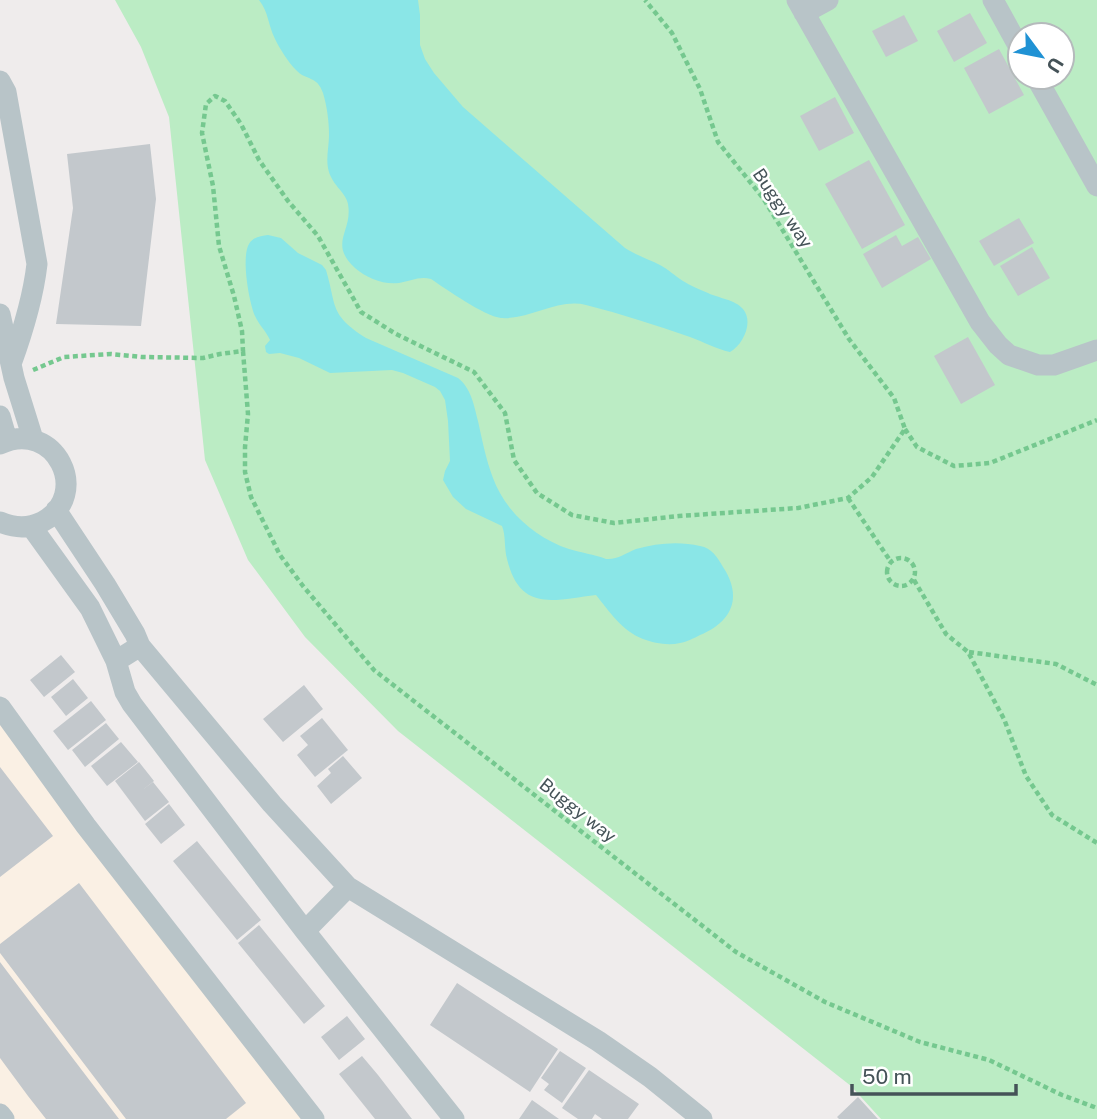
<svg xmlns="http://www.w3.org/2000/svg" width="1097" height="1119" font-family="'Public Sans',sans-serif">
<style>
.commercial{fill:#faf0e4}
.green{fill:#bbecc4;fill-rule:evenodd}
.water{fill:#8ae6e7}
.building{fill:#c3c8cc}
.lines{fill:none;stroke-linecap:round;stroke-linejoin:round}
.path{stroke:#75c88f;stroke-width:4.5;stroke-dasharray:5 3.5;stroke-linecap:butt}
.minor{stroke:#b8c4c8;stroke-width:21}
.labels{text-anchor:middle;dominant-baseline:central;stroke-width:5;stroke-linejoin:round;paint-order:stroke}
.street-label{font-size:18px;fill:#455358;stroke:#fff}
</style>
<rect width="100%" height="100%" fill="#efecec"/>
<!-- commercial -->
<path class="commercial" d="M0 701 316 1119H9L0 1108Z"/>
<!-- green -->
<path class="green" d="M115 0H1097V1119H881L851 1086 398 731 305 637 248 560 205 460 169 117 141 47ZM1020 35H1062V77H1020Z"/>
<!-- water -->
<path class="water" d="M259 0H418L420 15V45L425 59 434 73 463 107 625 248C636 255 648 259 660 265 668 269 675 276 683 281 691 286 699 289 708 293 718 298 736 300 743 309 754 322 743 345 730 352 716 349 704 342 690 337 656 325 621 314 586 305 558 298 530 320 501 318 484 316 446 289 431 279 419 276 411 281 399 283 383 285 367 278 355 268 328 243 353 232 348 204 346 192 331 185 328 168 326 157 329 146 329 135 329 122 327 106 323 93 317 75 306 81 296 70 288 62 280 49 275 39 268 25 269 13 259 0Z
M268 235 281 238 298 253 322 265 326 270C337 307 329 314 366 338L458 378C471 388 474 405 478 421 482 439 486 460 493 478 505 511 535 538 569 549 581 553 594 554 606 559 617 560 626 553 636 549 656 543 680 541 700 546 712 548 717 557 723 567 743 597 732 622 700 635 694 638 687 642 680 643 668 646 654 643 643 639 622 631 609 611 596 595 554 600 520 613 507 559 504 548 506 536 502 526L466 509 453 497 443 480 445 471 450 461 448 421 445 400 440 391 435 387 403 373 392 370 330 373 299 358 280 353 269 354 266 352 265 346 270 340C266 331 259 325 255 316 249 302 241 257 249 244 253 237 261 236 268 235Z"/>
<!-- building -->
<path class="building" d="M970 13 987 43 954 62 937 31Z
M904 15 918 41 886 57 872 31Z
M999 49 1024 95 989 114 964 68Z
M835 97 854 133 819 151 800 116Z
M150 144 156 199 141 326 56 324 73 208 67 154Z
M869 160 905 225 862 249 825 184Z
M1019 218 1034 243 994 266 979 241Z
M896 235 902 246 918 237 931 259 882 288 863 254Z
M1032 247 1050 278 1018 296 1000 266Z
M968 337 995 385 961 404 934 356Z
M61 655 75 672 44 697 30 680Z
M73 679 88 698 66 716 51 697Z
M304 685 323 709 283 742 263 719Z
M91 701 106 720 68 750 53 731Z
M322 718 348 750 315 777 297 755 308 745 300 736Z
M106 723 119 739 85 767 72 750Z
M121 742 138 762 107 786 91 766Z
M343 756 362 778 331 804 317 786 331 773 328 769Z
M139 762 154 781 141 791 153 782 169 802 145 821 115 781Z
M0 767 53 836 0 877Z
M169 804 185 825 161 844 145 824Z
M197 841 261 920 237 940 173 861Z
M79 883 246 1103 226 1119H126L0 953V944Z
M259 925 325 1006 304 1024 238 943Z
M0 962 65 1048 119 1119H46L28 1096 0 1058Z
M457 983 558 1049 530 1092 430 1025Z
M347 1016 365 1039 339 1060 321 1037Z
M560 1051 586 1068 562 1103 544 1090 549 1084 541 1078Z
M362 1056 378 1075 412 1119H375L339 1074Z
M589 1070 639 1104 628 1119H602L595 1114 592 1119H578L562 1108Z
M858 1097 878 1119H839L837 1117Z
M532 1100 559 1119H519Z"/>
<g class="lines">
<!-- path -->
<path class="path" d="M243 351 248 414 245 447V472L251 497 280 555 303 586 374 670 736 952 825 1002 920 1042 989 1060 1062 1095 1097 1108
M33 370 64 357 111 354 142 357 203 358 220 354 243 351 242 331 234 296 219 246 213 186 202 133 206 104 215 96 225 101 241 124 259 160 288 201 318 236 361 312 396 334 474 372 505 413 514 460 537 493 572 515 614 523 679 516 798 508 848 498 872 477 905 429 894 398 849 339 763 198 718 142 700 89 672 33 645 0
M905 429 917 447 954 466 990 463 1097 420
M848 498 891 562
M887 572a14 14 0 1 1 28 0a14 14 0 1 1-28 0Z
M914 580 946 634 968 652 1004 719 1026 776 1052 815 1097 843
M969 652 1056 664 1097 685"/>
<!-- minor -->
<path class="minor" d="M797 0 980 322 998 345 1009 355 1038 365H1054L1097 350
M993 0 1020 49
M804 13 828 0
M1036 77 1097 186
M0 81 6 92 37 264C33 299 23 331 11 364
M0 314 14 378 33 439
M0 416 7 440
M0 444C55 418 93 495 42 522 28 529 14 528 0 522
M56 510 105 584 135 634 140 646 272 804 348 887 598 1041 650 1077 702 1119
M31 526 90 608 116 661
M140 646 116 661 125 692 132 704 305 931 454 1119
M0 707 86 826 314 1119
M305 931 348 887
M0 1114 4 1119"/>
</g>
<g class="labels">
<!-- street labels -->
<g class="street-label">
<text transform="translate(783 208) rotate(56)">Buggy way</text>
<text transform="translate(578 810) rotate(38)">Buggy way</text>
</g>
</g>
<!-- north arrow -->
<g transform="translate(1041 56) rotate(122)"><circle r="33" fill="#ffffff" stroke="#b5babc" stroke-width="2"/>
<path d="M0-5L12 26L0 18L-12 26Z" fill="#2092d4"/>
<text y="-10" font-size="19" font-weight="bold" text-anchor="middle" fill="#455358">U</text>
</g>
<!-- scale -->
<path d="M852 1084v10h164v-10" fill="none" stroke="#455358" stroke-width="3.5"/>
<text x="862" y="1084" font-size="21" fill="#455358" stroke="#ffffff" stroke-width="5" paint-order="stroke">50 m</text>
</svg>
